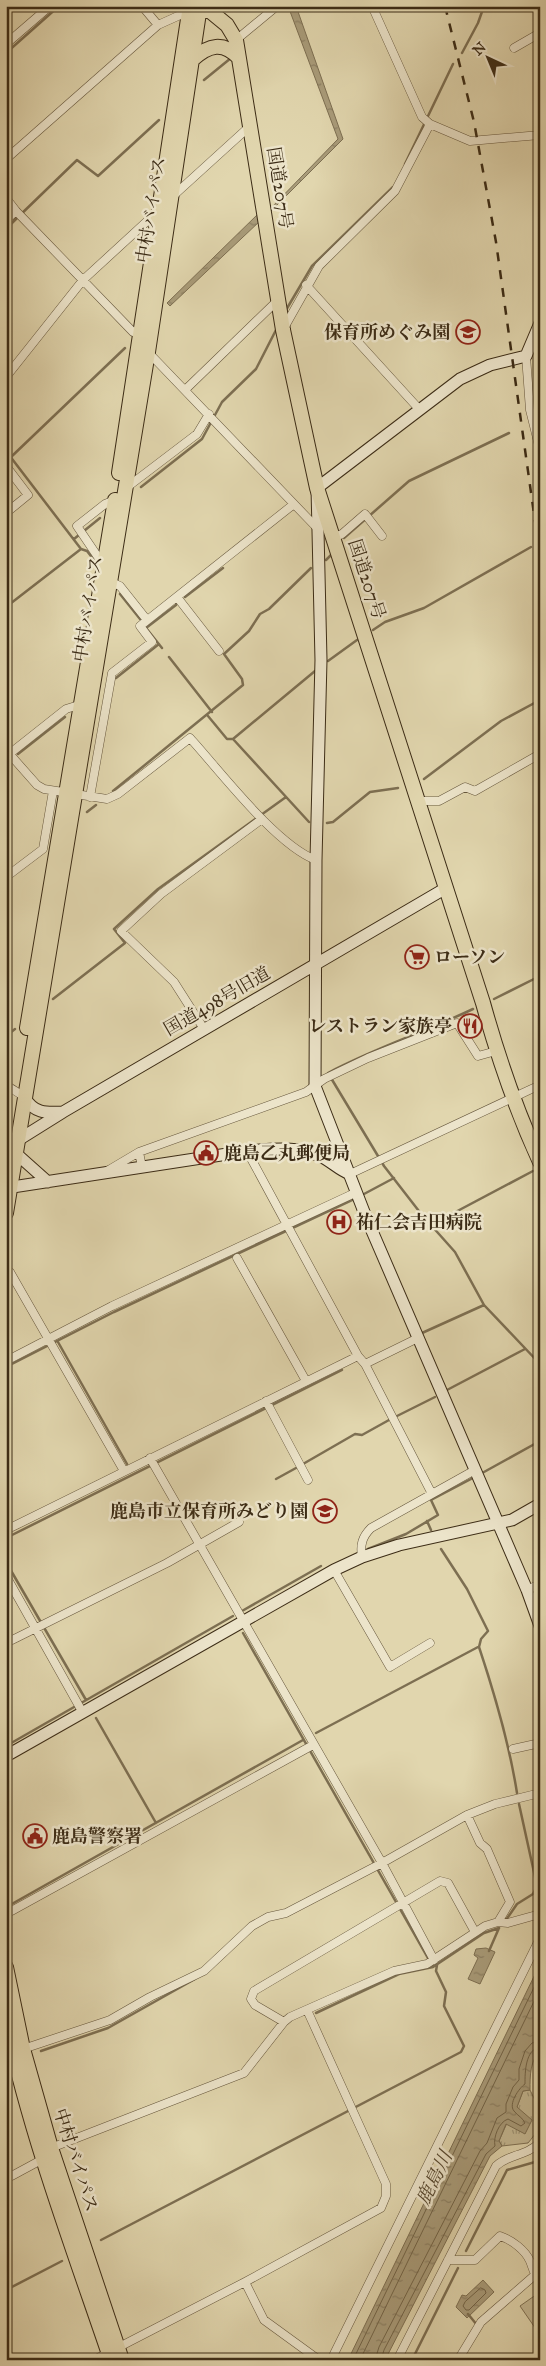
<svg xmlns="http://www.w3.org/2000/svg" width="546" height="2366" font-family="'IM FELL Great Primer','Noto Serif JP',serif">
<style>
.grass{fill:url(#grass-tufts);stroke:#807255}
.pitch{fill:#c5b994;stroke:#807255}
.water{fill:url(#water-ripples);stroke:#7d6f52}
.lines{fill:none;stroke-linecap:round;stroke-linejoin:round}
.shore{stroke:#726448;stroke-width:1}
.stream{stroke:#7d6f52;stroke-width:2.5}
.street-casing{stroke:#65563c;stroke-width:9}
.secondary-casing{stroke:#3c2c16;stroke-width:13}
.highway-casing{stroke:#3c2c16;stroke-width:16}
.street{stroke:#ece4ca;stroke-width:8}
.secondary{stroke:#ece4ca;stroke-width:11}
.highway{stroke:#e1d6ae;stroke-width:14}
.rail{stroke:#3c2c16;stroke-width:2.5;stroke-dasharray:9 9;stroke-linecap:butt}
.labels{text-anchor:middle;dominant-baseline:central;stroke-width:5;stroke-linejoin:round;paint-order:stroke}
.street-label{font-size:18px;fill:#3c2c16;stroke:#ece4ca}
.poi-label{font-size:18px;font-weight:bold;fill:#3c2c16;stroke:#ece4ca;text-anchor:start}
.water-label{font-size:19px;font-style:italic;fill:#57482f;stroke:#ece4ca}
</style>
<defs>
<pattern id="grass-tufts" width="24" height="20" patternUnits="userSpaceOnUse" patternTransform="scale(1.25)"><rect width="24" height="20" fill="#c5b994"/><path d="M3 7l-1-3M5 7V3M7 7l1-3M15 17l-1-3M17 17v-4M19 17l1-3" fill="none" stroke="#a19778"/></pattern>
<pattern id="water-ripples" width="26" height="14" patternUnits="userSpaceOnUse" patternTransform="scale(1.25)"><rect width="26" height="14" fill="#a99c7a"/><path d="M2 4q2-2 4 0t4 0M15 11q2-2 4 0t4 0" fill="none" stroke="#8b7f63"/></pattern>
</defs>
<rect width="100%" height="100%" fill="#e1d6ae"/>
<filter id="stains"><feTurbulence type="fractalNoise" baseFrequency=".004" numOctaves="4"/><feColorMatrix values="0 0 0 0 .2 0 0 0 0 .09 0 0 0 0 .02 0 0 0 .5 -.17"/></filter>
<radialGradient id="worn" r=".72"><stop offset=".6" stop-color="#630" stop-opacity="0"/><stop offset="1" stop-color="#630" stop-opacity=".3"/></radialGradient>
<!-- grass -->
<path class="grass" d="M530 2090C542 2114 546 2122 528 2143L502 2146 499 2141 507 2123 525 2133 517 2107 523 2091Z"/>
<!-- pitch -->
<path class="pitch" d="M540 2292V2335L520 2306Z"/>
<!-- water -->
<path class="water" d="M288 6H296L343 139 271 211V208L338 139Z
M258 214 260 221 170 306 167 303Z
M486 1948 495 1952 480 1984 468 1979 478 1958 474 1955 476 1949Z
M540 1964V2050C530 2062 530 2075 530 2090L523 2091 517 2107 532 2120 525 2134 506 2124 499 2141 502 2146 490 2156 385 2360H348Z
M483 2280 494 2292 467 2318 456 2307 462 2295 466 2296Z"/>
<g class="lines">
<!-- shore -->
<path class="shore" d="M481 2288 485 2290 486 2293 469 2310H466L463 2306 465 2302Z
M353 2360 540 1975
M360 2360 540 1989
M375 2360 379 2347 480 2151 487 2143 497 2118 506 2112V2104L513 2087 519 2080V2069L525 2051 532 2043 540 2041
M381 2360 384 2350 486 2154 495 2146C493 2137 499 2122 508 2119L521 2126 525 2123C523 2118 518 2116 514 2111 508 2104 519 2088 525 2084 525 2073 525 2049 540 2047"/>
<!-- stream -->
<path class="stream" d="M6 53 59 6
M462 53 478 23 484 6
M204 80 231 58
M405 164 453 64
M6 209 15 220 6 229
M15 220 77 160 98 176 159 120
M286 310 312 266 393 187
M535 411 540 409
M6 451 81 549 6 607
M11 457 125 348
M141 487 202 439 222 402 256 369 277 328
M344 538 409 481 509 433
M74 539 100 518
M81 549 87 551 94 560
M326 560 331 555
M120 594 140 619
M185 597 223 568
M373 630 385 622 424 608 531 547
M162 648 146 628 176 605
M169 657 212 712
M328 661 357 640
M116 678 159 644
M208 716 227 739H233L315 671
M233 739 309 822
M18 754 65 717
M6 763 9 761
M424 779 501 721 540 700
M113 791 243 685 242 679 224 654 249 631 260 614 269 609 311 568
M87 812 96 805
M327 823 333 822 370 792 398 788
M53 999 125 943 114 929 158 889 286 797
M494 999 540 976
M6 1036 15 1029
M328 1073C375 1048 425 1032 473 1009
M331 1078 384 1166 422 1215 455 1252 484 1305 540 1364
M364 1194 394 1178
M431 1225 533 1171
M422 1333 484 1305
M58 1342 127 1464
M6 1367 114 1312 352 1200
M447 1390 525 1349
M397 1416 435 1397
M303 1464 355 1434 362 1435 389 1420
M484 1472 540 1441
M276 1479 296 1468
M427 1521 431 1530
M6 1538 342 1370
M368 1549 406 1534 438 1515 431 1500 471 1479
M441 1549 467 1589 488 1631 481 1639 479 1647C495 1695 509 1742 517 1793
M6 1562 86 1700
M242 1611 321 1566
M243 1633 433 1967
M96 1718 156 1823
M316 1733 478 1647
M6 1746 233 1616
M10 1905 303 1740
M506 1920 517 1904 533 1894 537 1886 519 1804
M489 1951 499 1928
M316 2013 399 1974 433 1967 484 1933 499 1928
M41 2051 108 2028 195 1979
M101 2240 461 2052 464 2046 444 2006 446 1992 436 1971 437 1965
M466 2251 507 2170 535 2162 540 2158
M6 2290 62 2261
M468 2314 477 2325
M412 2360 458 2268"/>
<!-- street casing -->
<g class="street-casing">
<path id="street" d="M142 6 158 25
M372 6 422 117 430 124 470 141 540 135
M236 40 277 6
M6 44 50 6
M514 48 540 33
M6 159 158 25 189 11
M173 196 250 126
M6 198 16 211 133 332 142 333
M6 220 16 211
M306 285 419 409
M284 328 319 266 395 191 430 124
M148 352 318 529
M526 356 530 410 540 450
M6 377 83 280 157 212
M186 389 278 300
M6 466 28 495 6 513
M126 488 197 434 209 414
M333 538 342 534 365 514 382 536
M105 560 98 557 77 526 105 504 115 500
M111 582 120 586 147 620
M177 597 219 651
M6 750 37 785 44 789 107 799 118 794 190 738C220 771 276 845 316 860
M8 755 66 709 82 704
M90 797 112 673 152 642 140 626 294 504
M418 801H439L465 787 475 791 540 754
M6 877 43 849 53 791
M204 1029 174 982 121 931 161 894 262 819
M6 1084C11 1090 18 1091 25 1098
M247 1151 358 1356 365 1364 418 1338
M142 1167 139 1152 306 1092 324 1079 368 1058 457 1023 478 1056 496 1051
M107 1171 139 1152
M350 1174 540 1085
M237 1258 306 1381
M6 1270 10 1272 124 1471
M6 1361 112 1306 357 1192
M365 1364 432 1494
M266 1401 308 1480
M150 1458 382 1863 434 1960
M6 1530 358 1356
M362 1557C360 1545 362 1537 371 1528L475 1470
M334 1570 390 1667 430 1643
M6 1576 83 1713
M527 1590 540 1584
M6 1643 167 1563 239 1522
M513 1749 540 1743
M467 1815 480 1843 487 1849 510 1902 498 1922
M6 1914 313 1745
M284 2022 255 2005 251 1999 254 1991 440 1881 448 1883 475 1932
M23 2049 110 2020 150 1997 204 1971 252 1926 268 1917 286 1913 382 1863 467 1815 495 1804 540 1793
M51 2148 244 2073 284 2022 290 2017 394 1971 427 1964 485 1926 498 1922 508 1923 540 1914
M6 2179 43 2159
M448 2260H475L500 2236C512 2240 525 2250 530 2261 533 2268 533 2274 540 2278
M245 2282 264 2320 319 2360
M94 2360 245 2282 381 2208 386 2196V2184L307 2010
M331 2360 540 1938
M397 2360 496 2166C510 2153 526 2157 540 2142
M458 2360 481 2322 535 2275"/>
</g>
<!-- secondary casing -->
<g class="secondary-casing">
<path id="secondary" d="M540 323 526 356 490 365 460 379 317 488 321 660 316 860 315 1086 366 1217 527 1590 540 1626
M25 1098C34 1113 45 1113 62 1112
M7 1147 63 1112 446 888
M11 1149 48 1182
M6 1188 247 1151C273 1149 296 1146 320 1156 331 1161 339 1170 350 1174
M6 1756 334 1570 362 1557 399 1545 512 1520 540 1504"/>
</g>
<!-- highway casing -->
<g class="highway-casing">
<path id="highway" d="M189 11H210L227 25 236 40 283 330 317 488 483 1003C498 1057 516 1110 540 1162
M193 59C209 45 223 41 239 58
M119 473 190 6
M27 1028 115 500
M6 1213 148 352 200 6
M6 1967 23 2049 51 2148 122 2360
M6 2021C31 2137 73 2248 111 2360"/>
</g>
<!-- street -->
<use href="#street" class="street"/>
<!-- secondary -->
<use href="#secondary" class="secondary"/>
<!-- highway -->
<use href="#highway" class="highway"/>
<!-- rail -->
<path class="rail" d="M445 6 474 122 496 242 540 557"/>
</g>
<!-- icons -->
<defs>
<g id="school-ring" transform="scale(1.25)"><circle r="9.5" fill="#ece4ca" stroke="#8f2418" stroke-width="1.5"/><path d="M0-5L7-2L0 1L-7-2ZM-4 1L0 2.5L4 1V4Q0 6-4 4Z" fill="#8f2418"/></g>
<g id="supermarket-ring" transform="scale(1.25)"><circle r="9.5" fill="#ece4ca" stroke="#8f2418" stroke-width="1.5"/><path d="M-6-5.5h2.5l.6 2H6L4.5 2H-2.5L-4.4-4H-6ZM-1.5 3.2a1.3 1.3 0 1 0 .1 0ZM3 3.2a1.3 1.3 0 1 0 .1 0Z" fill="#8f2418"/></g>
<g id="restaurant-ring" transform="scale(1.25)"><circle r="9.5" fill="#ece4ca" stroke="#8f2418" stroke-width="1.5"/><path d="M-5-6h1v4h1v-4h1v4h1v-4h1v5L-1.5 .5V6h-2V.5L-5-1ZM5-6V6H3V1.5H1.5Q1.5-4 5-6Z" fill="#8f2418"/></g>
<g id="civic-ring" transform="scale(1.25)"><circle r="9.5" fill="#ece4ca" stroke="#8f2418" stroke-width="1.5"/><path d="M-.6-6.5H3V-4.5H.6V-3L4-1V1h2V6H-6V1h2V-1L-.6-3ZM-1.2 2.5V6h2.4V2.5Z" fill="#8f2418"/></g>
<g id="hospital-ring" transform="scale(1.25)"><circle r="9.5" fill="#ece4ca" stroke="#8f2418" stroke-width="1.5"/><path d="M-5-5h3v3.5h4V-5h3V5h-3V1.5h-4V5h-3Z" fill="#8f2418"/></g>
</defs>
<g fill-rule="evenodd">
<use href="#school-ring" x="468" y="332"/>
<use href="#supermarket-ring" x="417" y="957"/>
<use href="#restaurant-ring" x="470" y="1026"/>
<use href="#civic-ring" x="206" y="1153"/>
<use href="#hospital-ring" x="339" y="1222"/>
<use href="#school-ring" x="325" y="1511"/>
<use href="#civic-ring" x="35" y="1836"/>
</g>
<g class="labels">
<!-- street labels -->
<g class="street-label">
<text transform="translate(280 188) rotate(81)">国道207号</text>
<text transform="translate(151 210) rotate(-81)">中村バイパス</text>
<text transform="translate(367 579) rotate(72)">国道207号</text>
<text transform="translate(88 609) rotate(-81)">中村バイパス</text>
<text transform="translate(217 1001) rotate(-30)">国道498号旧道</text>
<text transform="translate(76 2160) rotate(72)">中村バイパス</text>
</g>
<!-- poi labels -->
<g class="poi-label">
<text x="450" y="332" text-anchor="end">保育所めぐみ園</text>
<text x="434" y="957">ローソン</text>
<text x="452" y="1026" text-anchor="end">レストラン家族亭</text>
<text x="224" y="1153">鹿島乙丸郵便局</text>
<text x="356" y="1222">祐仁会吉田病院</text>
<text x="308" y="1511" text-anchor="end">鹿島市立保育所みどり園</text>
<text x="52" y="1836">鹿島警察署</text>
</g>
<!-- water labels -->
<g class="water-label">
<text transform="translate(434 2178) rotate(-64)">鹿島川</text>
</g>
</g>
<!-- margin -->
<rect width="546" height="2366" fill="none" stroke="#e1d6ae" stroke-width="25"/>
<rect x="8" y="8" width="531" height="2351" fill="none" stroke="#3c2c16" stroke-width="2.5"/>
<rect x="12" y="12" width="521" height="2341" fill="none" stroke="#3c2c16"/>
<!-- north arrow -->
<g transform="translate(488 58) rotate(316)" stroke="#ece4ca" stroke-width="4" paint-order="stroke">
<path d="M0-4L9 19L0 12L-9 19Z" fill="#3c2c16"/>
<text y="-8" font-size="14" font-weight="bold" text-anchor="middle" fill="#3c2c16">N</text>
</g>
<rect width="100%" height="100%" filter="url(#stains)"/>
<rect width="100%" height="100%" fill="url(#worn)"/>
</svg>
